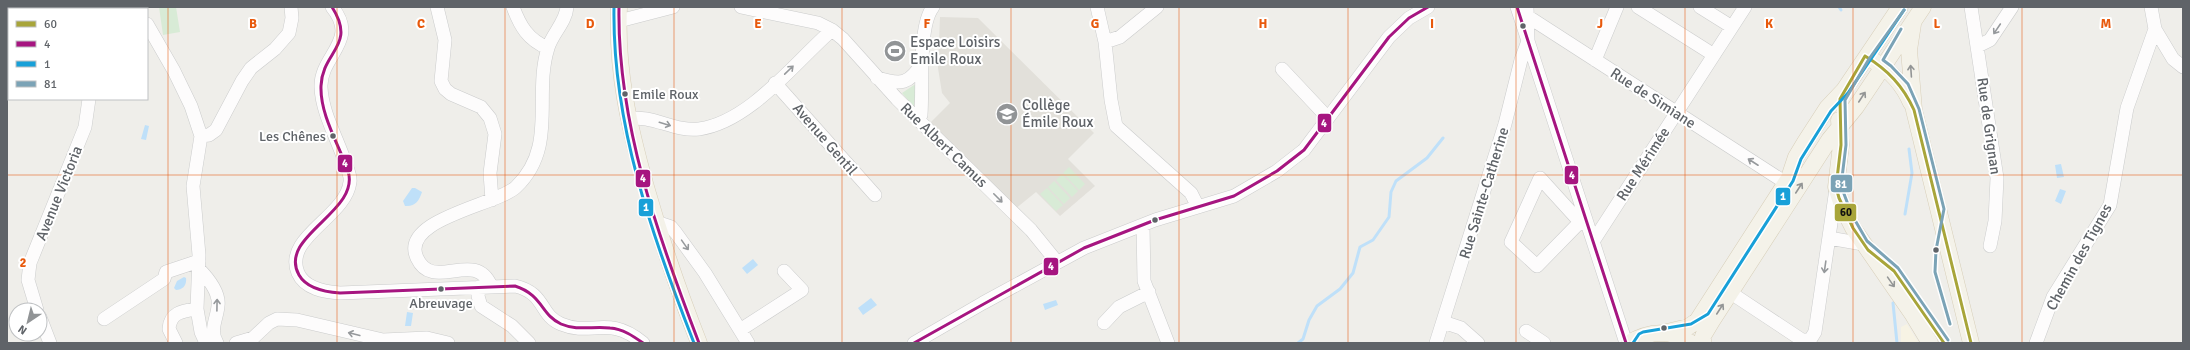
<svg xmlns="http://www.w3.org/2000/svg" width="2190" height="350" font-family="Signika,sans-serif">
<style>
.commercial{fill:#f7f3e4}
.education{fill:#e2e0da}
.green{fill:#d8ebd6}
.water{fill:#bfe0f9}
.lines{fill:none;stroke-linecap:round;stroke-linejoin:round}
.stream{stroke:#bfe0f9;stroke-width:3}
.minor-casing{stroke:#cbcccc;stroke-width:14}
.major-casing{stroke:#d7ceb8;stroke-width:17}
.minor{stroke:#fdfcfc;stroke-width:13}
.major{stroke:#f4f2e9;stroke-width:16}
.bus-1-casing{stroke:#fff;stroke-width:6}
.bus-2-casing{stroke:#fff;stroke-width:6}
.bus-3-casing{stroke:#fff;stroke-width:6}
.bus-4-casing{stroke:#fff;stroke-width:6}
.bus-1{stroke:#a8a53a;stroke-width:3}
.bus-2{stroke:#a61580;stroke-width:3}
.bus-3{stroke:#18a0d8;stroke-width:3}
.bus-4{stroke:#7ba3b6;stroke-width:3}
.oneway{stroke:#96999c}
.oneway2{stroke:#939595}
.grid{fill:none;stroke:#e8590c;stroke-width:1;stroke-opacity:0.55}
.bus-dot{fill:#5f6368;stroke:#fff;stroke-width:1.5}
.labels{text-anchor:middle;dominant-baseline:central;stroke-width:4;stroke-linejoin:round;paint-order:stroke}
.bus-label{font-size:14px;fill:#5f6368;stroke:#fff;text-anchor:start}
.poi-label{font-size:15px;fill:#5f6368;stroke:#fff;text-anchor:start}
.street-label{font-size:15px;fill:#5f6368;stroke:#fff}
.grid-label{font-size:13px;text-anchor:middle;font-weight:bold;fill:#e8590c;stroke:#fff;stroke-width:4;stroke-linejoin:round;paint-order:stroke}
.line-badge{stroke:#fff;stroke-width:1.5}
.badge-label{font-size:11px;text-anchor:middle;font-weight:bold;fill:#fff}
.pale-badge-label{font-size:11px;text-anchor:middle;font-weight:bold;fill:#111}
</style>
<rect width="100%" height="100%" fill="#efeeea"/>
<!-- commercial -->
<path class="commercial" d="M1907 324 1919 343H1901V327Z"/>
<!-- education -->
<path class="education" d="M940 17 978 18 1094 133 1068 159 1095 186 1060 216 1036 192 1015 209 928 125 950 103 942 93 938 68Z"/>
<!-- green -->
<path class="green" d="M159 7H176L180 32 163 35Z
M914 85 916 86 914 107 902 93Z
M1069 167 1085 184 1079 190 1063 173Z
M1062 174 1078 191 1072 197 1056 180Z
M1054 181 1070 198 1064 204 1048 187Z
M1047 188 1063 205 1056 211 1040 194Z"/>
<!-- water -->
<path class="water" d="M145 125 149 126 146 140 141 139Z
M2061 164 2064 177 2057 178 2055 165Z
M412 188H415L422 192C419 201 415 207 405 206L403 201Z
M2060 189 2066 191 2061 204 2055 201Z
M753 259 758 265 747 274 742 268Z
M184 277 186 278C187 285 183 290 176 290L174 288 177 281Z
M871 298 877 305 863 315 858 308Z
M1056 300 1058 305 1045 310 1043 304Z
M407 312 413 313 411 326H405Z"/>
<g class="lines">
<!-- stream -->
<path class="stream" d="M1839 7 1841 10
M1905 214 1912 173 1909 149
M1893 303 1897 343
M1298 343 1303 339 1309 320 1317 306 1340 289 1353 273 1360 247 1373 240 1389 217 1391 192 1396 181 1427 158 1443 138"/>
<!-- minor casing -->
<g class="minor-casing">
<path id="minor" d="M138 7 139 9
M332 7C360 41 320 55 321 87 322 114 338 139 346 165 348 170 351 177 350 182 346 217 283 237 298 273 305 289 325 292 340 293L515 286C546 293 539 315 561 324 592 337 608 314 643 343
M437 7 445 40 441 81 445 89 451 94 481 107 490 118 495 134 490 173 492 200
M513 7C520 26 528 40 548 48
M741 7 818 23 832 30 843 39 897 99 1031 230 1057 262
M1097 7 1105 42 1111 100 1116 126 1191 193 1198 207
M1517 7 1626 343
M1638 7 1714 55
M1700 7 1732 27
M1971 7 1997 178 1995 221 1990 246
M92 9V7
M1521 16H1527L1786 183
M619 21 673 7
M147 24 174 71 191 106 201 136 193 186 199 255 197 309
M2155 29 2173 59 2183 67
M1105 42 1120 37 1157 7
M1978 46 1990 40 2012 7
M1595 60 1617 7
M1282 69 1328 118
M877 78C901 85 909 85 923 62
M775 83 875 195
M628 119C652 114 674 132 699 129 750 122 795 62 832 30
M918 119 921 115C923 88 918 26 933 7
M201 136 209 135 216 130 242 81 251 68 275 49 289 33 292 18 291 7
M1540 178 1580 222 1537 266 1511 242Z
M656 222 671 227 676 233 705 273 748 343
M1143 225 1144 281 1168 343
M1829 238 1863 244
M1594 240 1745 7
M198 268C208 278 220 292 218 306 217 319 209 330 217 343
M491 286C475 248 433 293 417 258 399 219 497 205 516 187 558 147 533 95 548 48 552 34 566 22 567 7
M479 287 478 296 481 306 512 326 529 343
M1731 293 1802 340H1810L1815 332 1836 189
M37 310 28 280 30 263 85 127 89 99
M40 317 50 343
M104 319 164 279 166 272 199 261
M1443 322 1461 328 1478 343
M1104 323 1119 307 1149 292
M740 330 802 290 784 271
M1526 331 1544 343
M176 343 169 329C170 312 183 311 197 309L201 332 206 343
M236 343 253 338 269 323 277 319 297 320 383 340 427 338 448 343
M914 343 983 303 1084 248 1155 220 1234 196 1277 171 1304 150 1389 37 1409 18 1428 7
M1436 343 1505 124 1521 60 1528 41 1527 7
M2036 343 2053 297 2110 205 2127 108 2155 29 2151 7"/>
</g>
<!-- major casing -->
<g class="major-casing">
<path id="major" d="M619 7C616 71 629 126 646 187 661 240 679 292 699 343
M1913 24 1909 50 1914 110 1971 343
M1874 61C1891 71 1903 84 1911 103
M1839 120 1841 145 1836 187 1843 208 1853 228 1913 315 1930 343
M1663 333 1688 327 1697 321 1789 178 1796 157 1805 142 1827 108 1844 90 1900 7
M1629 343C1649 331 1671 329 1691 343
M1703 343V336L1712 321 1829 140 1856 107 1923 7"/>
</g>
<!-- minor -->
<use href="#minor" class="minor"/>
<!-- major -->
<use href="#major" class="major"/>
<!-- bus-1 casing -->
<g class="bus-1-casing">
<path id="bus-1" d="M1865 56 1840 99 1841 145 1836 187 1839 198 1853 228 1868 250 1894 271 1944 343
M1865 56C1888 70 1903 86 1914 110L1971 343"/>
</g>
<!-- bus-2 casing -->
<g class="bus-2-casing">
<path id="bus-2" d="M332 7C357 46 322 51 321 86 320 115 339 145 348 171 361 212 277 236 299 275 307 289 325 292 340 293L515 286C543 295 541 315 561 324 577 331 593 326 610 328 623 329 633 336 643 343
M619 7C617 123 658 236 699 343
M1517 7 1626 343
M914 343 1084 248 1155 220 1234 196 1277 171 1304 150 1389 37 1409 18 1428 7"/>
</g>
<!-- bus-3 casing -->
<g class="bus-3-casing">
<path id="bus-3" d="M614 7C612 123 652 236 694 343
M1633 343 1639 334 1643 332 1691 324 1708 314 1793 181 1801 159 1831 111 1848 93 1904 10"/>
</g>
<!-- bus-4 casing -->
<g class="bus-4-casing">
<path id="bus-4" d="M1904 10 1869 59 1845 100 1846 145 1841 186 1852 215 1867 241 1898 268 1948 340
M1901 29 1883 60 1891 66 1908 84 1919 109 1944 209 1936 250 1935 272 1950 324"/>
</g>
<!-- bus-1 -->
<use href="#bus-1" class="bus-1"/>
<!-- bus-2 -->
<use href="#bus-2" class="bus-2"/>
<!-- bus-3 -->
<use href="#bus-3" class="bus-3"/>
<!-- bus-4 -->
<use href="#bus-4" class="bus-4"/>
</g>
<!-- one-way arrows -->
<defs><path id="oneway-shaft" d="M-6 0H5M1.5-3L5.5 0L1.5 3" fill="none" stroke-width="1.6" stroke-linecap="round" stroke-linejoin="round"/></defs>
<g class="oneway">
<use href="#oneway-shaft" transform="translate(1997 29) rotate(124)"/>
<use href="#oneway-shaft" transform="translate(789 70) rotate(-44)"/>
<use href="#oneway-shaft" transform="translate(665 124) rotate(17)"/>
<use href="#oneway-shaft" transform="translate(1753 162) rotate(-147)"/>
<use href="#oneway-shaft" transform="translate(998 198) rotate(45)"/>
<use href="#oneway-shaft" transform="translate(685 245) rotate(55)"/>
<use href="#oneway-shaft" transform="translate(1825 267) rotate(98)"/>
<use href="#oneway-shaft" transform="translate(217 305) rotate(-89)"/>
<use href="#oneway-shaft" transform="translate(354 334) rotate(-166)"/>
</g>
<g class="oneway2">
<use href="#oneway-shaft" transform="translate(1911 71) rotate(-94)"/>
<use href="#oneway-shaft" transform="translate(1862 97) rotate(-57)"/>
<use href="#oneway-shaft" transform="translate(1799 188) rotate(-57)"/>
<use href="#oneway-shaft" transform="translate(1891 282) rotate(55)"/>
<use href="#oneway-shaft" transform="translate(1720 309) rotate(-57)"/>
</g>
<!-- grid -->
<path class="grid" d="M168 7V343M337 7V343M505 7V343M674 7V343M842 7V343M1011 7V343M1179 7V343M1348 7V343M1516 7V343M1685 7V343M1853 7V343M2022 7V343M7 175H2183"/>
<!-- icons -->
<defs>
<g id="stadium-disc" transform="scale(1.15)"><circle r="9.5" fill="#919496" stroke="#fff"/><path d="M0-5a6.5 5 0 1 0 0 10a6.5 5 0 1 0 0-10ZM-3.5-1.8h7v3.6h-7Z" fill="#fff"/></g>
<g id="school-disc" transform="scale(1.15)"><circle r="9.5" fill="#919496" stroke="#fff"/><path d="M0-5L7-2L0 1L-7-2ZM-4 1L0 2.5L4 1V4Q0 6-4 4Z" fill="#fff"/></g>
</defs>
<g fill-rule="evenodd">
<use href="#stadium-disc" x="895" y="51"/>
<use href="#school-disc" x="1007" y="114"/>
</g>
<!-- markers -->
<g class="bus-dot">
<circle cx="1523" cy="26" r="3.5"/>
<circle cx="625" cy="94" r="3.5"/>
<circle cx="333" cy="136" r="3.5"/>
<circle cx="1155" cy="220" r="3.5"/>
<circle cx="1936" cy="250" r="3.5"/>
<circle cx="441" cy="289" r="3.5"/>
<circle cx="1664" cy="328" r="3.5"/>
</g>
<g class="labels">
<!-- bus labels -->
<g class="bus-label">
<text x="632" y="94">Emile Roux</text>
<text x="326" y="136" text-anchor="end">Les Chênes</text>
<text x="441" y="303" text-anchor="middle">Abreuvage</text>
</g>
<!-- poi labels -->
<g class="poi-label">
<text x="910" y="42">Espace Loisirs<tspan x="910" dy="17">Emile Roux</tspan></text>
<text x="1022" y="105">Collège<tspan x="1022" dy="17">Émile Roux</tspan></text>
</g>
<!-- street labels -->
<g class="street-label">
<text transform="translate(1653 98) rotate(33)">Rue de Simiane</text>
<text transform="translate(1989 126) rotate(82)">Rue de Grignan</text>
<text transform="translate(825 139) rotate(49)">Avenue Gentil</text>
<text transform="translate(944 145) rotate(44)">Rue Albert Camus</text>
<text transform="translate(1643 164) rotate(-57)">Rue Mérimée</text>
<text transform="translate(59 193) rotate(-68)">Avenue Victoria</text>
<text transform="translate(1484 193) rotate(-73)">Rue Sainte-Catherine</text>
<text transform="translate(2079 257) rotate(-61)">Chemin des Tignes</text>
</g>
</g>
<g class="grid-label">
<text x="253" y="28">B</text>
<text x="421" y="28">C</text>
<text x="590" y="28">D</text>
<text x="758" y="28">E</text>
<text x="927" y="28">F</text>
<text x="1095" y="28">G</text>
<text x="1263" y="28">H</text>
<text x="1432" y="28">I</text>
<text x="1600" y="28">J</text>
<text x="1769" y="28">K</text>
<text x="1937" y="28">L</text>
<text x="2106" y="28">M</text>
<text x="23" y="267">2</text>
</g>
<g class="line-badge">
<rect x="1317" y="113" width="15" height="20" rx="4" fill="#a61580"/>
<rect x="337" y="154" width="16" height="19" rx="4" fill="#a61580"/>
<rect x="1564" y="165" width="15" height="20" rx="4" fill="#a61580"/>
<rect x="635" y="169" width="16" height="19" rx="4" fill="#a61580"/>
<rect x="1830" y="174" width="23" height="19" rx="4" fill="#7ba3b6"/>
<rect x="1775" y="187" width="16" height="19" rx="4" fill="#18a0d8"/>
<rect x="638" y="198" width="16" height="19" rx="4" fill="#18a0d8"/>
<rect x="1834" y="203" width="23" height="19" rx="4" fill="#a8a53a"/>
<rect x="1043" y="257" width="16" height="19" rx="4" fill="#a61580"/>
</g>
<g class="badge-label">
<text x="1324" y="127">4</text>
<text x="345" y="167">4</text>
<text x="1572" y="179">4</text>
<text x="643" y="182">4</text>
<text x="1841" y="188">81</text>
<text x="1783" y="200">1</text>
<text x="646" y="211">1</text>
<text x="1051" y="270">4</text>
</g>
<g class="pale-badge-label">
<text x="1846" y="216">60</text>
</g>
<!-- border -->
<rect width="2190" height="350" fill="none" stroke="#5f6368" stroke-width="16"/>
<!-- legend -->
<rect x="8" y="8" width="140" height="92" fill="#ffffff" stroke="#bfc1c3"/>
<rect x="16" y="21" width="20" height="6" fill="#a8a53a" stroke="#bfc1c3"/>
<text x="44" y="28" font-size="12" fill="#5f6368">60</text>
<rect x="16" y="41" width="20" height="6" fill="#a61580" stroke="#bfc1c3"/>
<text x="44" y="48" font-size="12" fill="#5f6368">4</text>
<rect x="16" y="61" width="20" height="6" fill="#18a0d8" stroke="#bfc1c3"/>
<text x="44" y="68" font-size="12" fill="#5f6368">1</text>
<rect x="16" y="81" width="20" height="6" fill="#7ba3b6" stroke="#bfc1c3"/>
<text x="44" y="88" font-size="12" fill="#5f6368">81</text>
<!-- north arrow -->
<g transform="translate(28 322) rotate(215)"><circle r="19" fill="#ffffff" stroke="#bfc1c3"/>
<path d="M0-3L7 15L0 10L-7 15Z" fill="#919496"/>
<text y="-6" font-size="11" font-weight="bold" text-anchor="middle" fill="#5f6368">N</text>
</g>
</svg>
